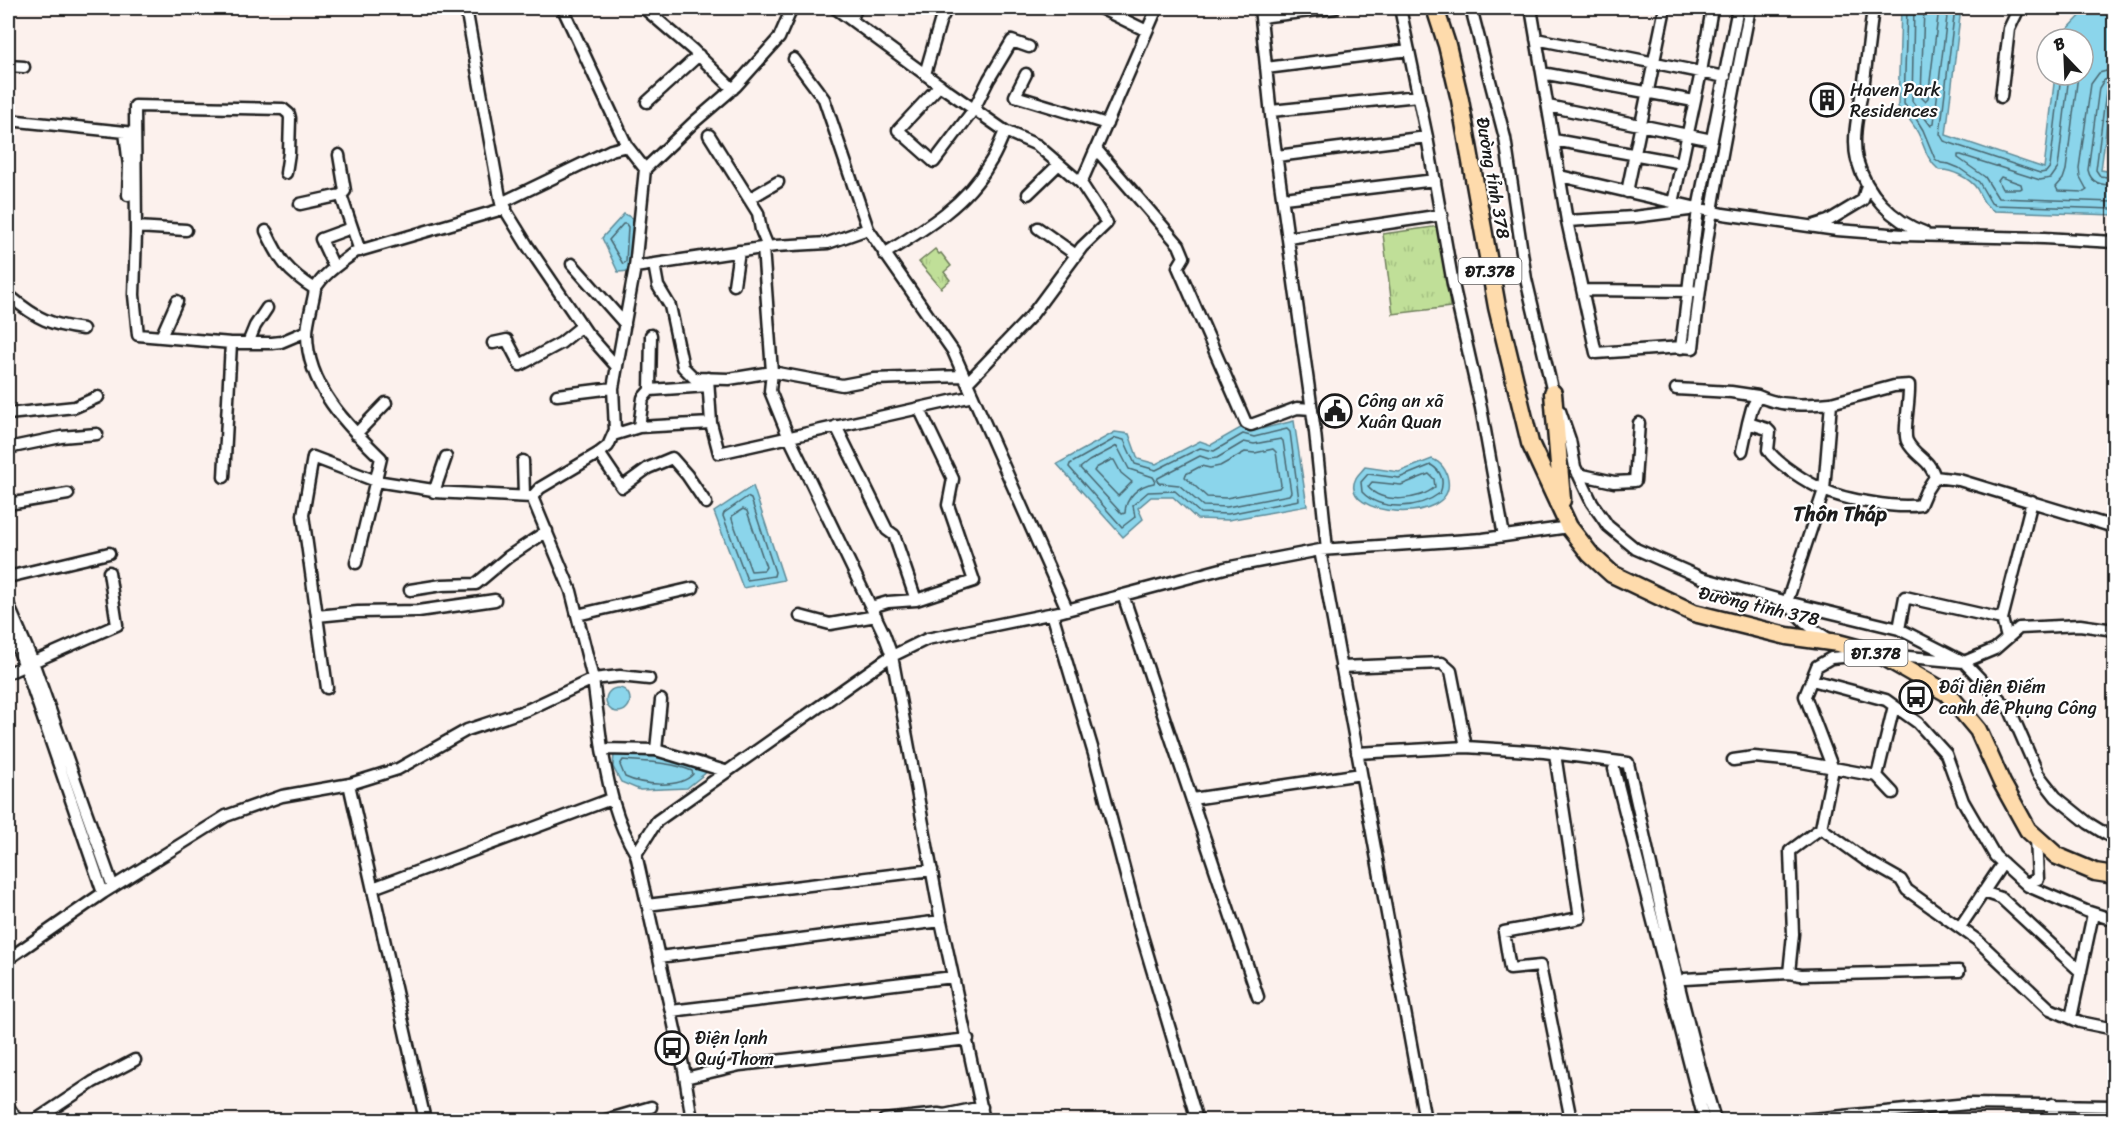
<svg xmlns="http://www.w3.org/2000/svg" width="2122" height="1128" font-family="Sriracha,sans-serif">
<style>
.grass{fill:url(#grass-tufts);stroke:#6e7e5a;stroke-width:1.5}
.water{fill:#8bd5eb;stroke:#5f8b98;stroke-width:1.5}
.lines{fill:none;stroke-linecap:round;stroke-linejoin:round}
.shore{stroke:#48666f;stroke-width:1.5}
.stream{stroke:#5f8b98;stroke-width:2}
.minor-casing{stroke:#1c1c1c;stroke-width:15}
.tertiary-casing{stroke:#1c1c1c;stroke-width:18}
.primary-casing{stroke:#1c1c1c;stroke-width:21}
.minor{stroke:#fff;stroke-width:10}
.tertiary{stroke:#fff;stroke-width:14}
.primary{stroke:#fedbac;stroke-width:16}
.labels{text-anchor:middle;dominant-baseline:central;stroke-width:4.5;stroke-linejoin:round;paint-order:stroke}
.shield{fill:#fff;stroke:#606060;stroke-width:1.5}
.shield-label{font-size:16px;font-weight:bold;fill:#1c1c1c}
.poi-label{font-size:18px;fill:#1c1c1c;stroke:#fff;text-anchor:start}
.street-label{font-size:18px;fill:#1c1c1c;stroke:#fff}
.quarter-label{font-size:21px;font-weight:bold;fill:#1c1c1c;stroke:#fff}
</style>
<defs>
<pattern id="grass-tufts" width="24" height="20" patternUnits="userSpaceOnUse" patternTransform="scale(1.5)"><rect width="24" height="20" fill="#c0df98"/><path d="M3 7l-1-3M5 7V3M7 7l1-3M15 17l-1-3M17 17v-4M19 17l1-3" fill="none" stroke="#a4bf82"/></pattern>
</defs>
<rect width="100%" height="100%" fill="#fcf1ed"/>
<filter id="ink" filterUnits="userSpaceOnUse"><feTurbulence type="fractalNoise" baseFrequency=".0167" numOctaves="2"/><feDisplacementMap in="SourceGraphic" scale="12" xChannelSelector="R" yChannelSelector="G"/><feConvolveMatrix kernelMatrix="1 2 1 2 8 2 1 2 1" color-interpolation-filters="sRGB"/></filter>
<g filter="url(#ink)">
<!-- grass -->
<path class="grass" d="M1440 226 1450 307 1393 314 1383 234Z
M935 249 939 254 941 253 951 266 944 272 950 280 941 288 919 262Z"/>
<!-- water -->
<path class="water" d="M1901 8H1961L1946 135 2044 168 2055 75H2083V39H2060V37L2088 8H2114V69L2101 170 2114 172V215L1994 211C1984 206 1982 198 1977 189 1970 178 1951 169 1939 170 1926 159 1925 147 1918 133 1913 123 1906 115 1898 107Z
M624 214 635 219 631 271 618 272 602 238Z
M1294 421 1307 506 1228 520 1197 519 1173 497H1151L1138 508 1143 519 1123 537 1057 464 1115 432 1129 434 1138 459 1156 464 1200 441 1211 445 1244 426 1253 431Z
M1432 459C1441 462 1447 471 1448 480 1456 526 1336 518 1356 478 1358 474 1362 471 1365 467L1399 472Z
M753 486 784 580 743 588 714 512Z
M606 700a12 12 0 1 1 24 0a12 12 0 1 1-24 0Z
M614 754 666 758 708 771 687 788 640 790 621 782 613 767Z"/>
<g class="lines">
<!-- shore -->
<path class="shore" d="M1907 8 1904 104 1915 117 1923 130 1935 159 1941 163 1949 164 1959 168 1979 182 1991 203 1995 205 2114 209
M1914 8 1912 101 1931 126 1934 123 1948 8
M1924 8 1921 97 1925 101 1928 98 1939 8
M1955 8 1940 134 1944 141 2040 173 2046 172 2050 167 2061 75
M2069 75 2058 168 2051 178 2040 180 1961 155H1958V158L1985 177 1998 198 2114 202
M2078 75 2066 170 2063 179 2056 187 2058 191 2084 192 2087 190 2080 177 2079 168 2091 84 2099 73 2114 69
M2114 78 2104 80 2099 88 2088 170C2091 184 2102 185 2114 185
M2114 85 2109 86 2106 91 2096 170 2100 176 2114 178
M2001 177 2021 184 2022 188 2020 189H2002L1998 181Z
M623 224H626L628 227 626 262 623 264 609 240Z
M1287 429 1290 432 1299 500 1228 514 1200 513 1175 491 1148 492 1133 505 1135 517 1122 527 1069 467 1070 464 1116 438 1124 440 1135 464 1156 470 1200 448 1214 451 1243 434 1254 437Z
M1281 439 1283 441 1291 492 1289 495 1227 507 1203 506 1179 485 1159 483 1157 481 1158 478 1200 456 1209 459 1217 458 1244 442 1254 444Z
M1117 446 1129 469 1153 477 1155 480 1154 483C1139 485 1125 498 1125 513L1122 514 1080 468 1089 461Z
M1273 449 1276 452 1281 485 1279 488 1226 498 1207 497 1185 477 1186 474 1201 466 1210 468 1220 466 1245 452 1255 453Z
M1111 460H1114L1121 473 1132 482 1118 496 1094 471 1096 468Z
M1431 465C1441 471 1445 481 1440 493 1419 509 1381 512 1362 492L1361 482 1368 474 1399 478Z
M1429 474 1434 479 1435 487C1420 501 1382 504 1368 487L1372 482 1401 485Z
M747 497 751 499 775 572 774 576 747 580 723 516 724 513Z
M743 509 747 511 766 567 764 570 751 571 732 519V516Z
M623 760C646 762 671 762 692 771L693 774C680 789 642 785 625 777L620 765Z"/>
<!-- stream -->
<path class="stream" d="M1622 765 1632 806"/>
<!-- minor casing -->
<g class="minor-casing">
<path id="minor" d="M466 8 501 203 527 245 587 333 617 367
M644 8 693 50 733 89
M835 8 945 89 1005 131C1000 142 996 154 989 164 966 205 923 230 884 254
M1260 8 1272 125 1315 432 1327 549
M1400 8 1427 137 1453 284 1481 408 1504 536
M1471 8 1505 138 1526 279 1554 397
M1531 8 1567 221 1596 353 1682 347 1693 348C1705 233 1728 121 1750 8
M1873 8C1870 32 1867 57 1864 81 1860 106 1851 135 1857 160 1866 193 1892 221 1924 232
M564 11 627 146
M1261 17 1335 8
M851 19 857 8
M1147 31 1157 8
M1536 39 1725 77
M794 59 824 99 868 229 953 351 1067 609
M8 66 24 67
M1266 68 1409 50
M1542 73 1694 101
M925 74 940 22 947 8
M1026 74 1015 96 1107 124
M940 85 898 130 934 162 974 109 989 79 1012 41 1029 47
M2001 97 2009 29 2019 8
M647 102 699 55
M1548 106 1712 140
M1271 111 1418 96
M8 120 135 133
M125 132 129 166 128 195
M709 135 758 213 761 230 768 247
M1554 140 1682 163
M1096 149 1179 245 1184 257 1178 267 1246 423 1251 425 1297 408 1312 409
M339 155 345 191 341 195
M1277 156 1427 137
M286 173 289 153 290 118 289 114 283 109 135 106 136 233 134 295 138 335 231 343H272L281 342 307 331
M1560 176 1723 214 1837 230 1903 235 2044 238 2114 242
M1081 183 1147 31 1100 8
M1627 192 1665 8
M1028 194 1059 164
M1284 198 1435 180
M749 199 778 182
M501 203 611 150 627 146 645 169
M1673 203 1701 72 1712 8
M300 204 341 195 360 251
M1567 221 1634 217 1689 210
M1815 225 1828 221 1863 200 1867 185
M136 227 186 230
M1038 228 1076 255
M266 231C280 261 287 271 315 289
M1288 238 1442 215
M763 247 772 372 770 391 787 433 884 634 892 656 941 921 984 1120
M572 264 625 324
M654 264 658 286 670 306 683 367 694 378 729 379 772 372 842 385 874 379 963 376
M334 267 321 239 351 228
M635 267 775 246 828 243 868 229
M734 285 739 251
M1583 290 1693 291
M12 298C37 319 51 325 83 329
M161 337 177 301
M248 343 255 326 267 308
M493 343 507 340 520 365 561 343 582 326
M1681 348 1698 209 1738 8
M708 378 711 423 719 453 973 396
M967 383 1031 316 1082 247 1107 223 1081 183 1037 145 1005 131
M1676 389 1731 392 1758 396 1752 408 1748 423 1767 429 1770 432 1768 450C1777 464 1808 483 1824 490 1845 500 1898 509 1920 505L1926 491 1935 477 1959 480 2114 527
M650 390 708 386
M557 395 613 388
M1758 396C1782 407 1806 405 1831 403L1824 490 1787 602C1798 618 1810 628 1827 638
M1831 403 1894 386 1909 385C1910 400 1903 432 1907 441 1915 457 1929 458 1935 477
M1560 411 1570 440 1575 467 1592 503 1608 526 1636 549 1702 578 1787 602 1899 629 1964 662 2010 710 2038 774 2056 797 2088 823 2114 839
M8 414 75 407 98 397
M836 426 887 530 894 535 916 600
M639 427 643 398 650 390 651 335
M356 434 386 403
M613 435 639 427 711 423
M8 448 61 437 97 434
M1742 451 1748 423
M599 453 622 487 648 468 672 458 687 475 706 503
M523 461 524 495
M1578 474 1614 482 1635 481 1639 423
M224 477 231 343
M434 492 446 457
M8 504 68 494
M1320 550 1425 1120
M356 563 381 458C347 425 307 386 307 334 307 320 313 304 315 289 324 273 341 263 355 252L506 208
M8 577 109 553
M410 590 442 585 476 584 508 557 547 531
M1123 595 1258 997
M8 604 33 662 113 887
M871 607 888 602 916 600 974 581 948 505 953 479 919 408
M1052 613 1094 754 1140 929 1197 1120
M577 615 693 588
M317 616 358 612 418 611 495 600
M800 616 830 624 876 616
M8 624 25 666 103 893
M1899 629 1905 597 2002 619
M2007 638 2002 619 2032 501
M1886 655 1964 662 1995 649 2019 628 2080 625 2114 630
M1341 667 1442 663 1451 671 1466 747
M8 673 117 625 109 572
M1812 680 1886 700 1918 723 1946 754 1963 801 1995 856 2028 886 2086 911 2114 920
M327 688 303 515 313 457 376 481 433 490 434 492 532 497
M602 749C609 787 615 820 636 854L684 1070 692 1120
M656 750 661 700
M1357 753 1466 747 1544 752 1628 763C1655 882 1680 1003 1715 1120
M1555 754 1580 918 1504 932 1510 969 1540 966 1571 1120
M1733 760 1754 757 1796 761 1877 776 1893 793
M1614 769 1704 1120
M725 771 656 750 602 749 593 679 571 591 532 497 540 488 599 453 608 446 615 430 613 388 635 267 645 169 693 123 736 86 779 38 792 8
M1877 776 1894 706
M349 784 425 1120
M1192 799 1361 774
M1821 828 1864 859 1901 880 1907 890 1977 940 2050 1009 2080 1022 2114 1029
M636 854 657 821 888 658 927 639 1059 612 1225 568 1320 550 1483 539 1569 527
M2026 884 2038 879 2036 838
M373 888 611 799
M1983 892 2001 898 2081 972
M647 905 932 870
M1960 927 2003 863
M659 957 941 921
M8 959 103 893 226 816 282 796 350 784 398 769 467 730 527 710 593 679 620 676 649 679
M1789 973 1801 975 1959 971
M1685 979 1789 973 1793 934 1790 851 1821 828 1833 769 1805 696 1817 666 1831 658 1867 655
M671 1011 953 977
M2071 1018 2093 914
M685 1078 740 1065 968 1039
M36 1120 93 1082 135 1060
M606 1120 651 1107
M884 1120 938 1114 944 1115 982 1107
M1802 1120 1968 1104 2114 1106
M2053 1120V1104"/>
</g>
<!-- tertiary casing -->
<g class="tertiary-casing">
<path id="tertiary" d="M8 1109 15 1120"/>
</g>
<!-- primary casing -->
<g class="primary-casing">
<path id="primary" d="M1435 8 1447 45 1460 100 1497 307 1530 443 1569 527 1590 554 1612 574 1694 613 1787 636 1838 643 1879 654 1947 693 1978 730 2002 783 2028 830 2057 856 2095 872 2114 875
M1553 393 1562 500"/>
</g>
<!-- minor -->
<use href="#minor" class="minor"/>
<!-- tertiary -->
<use href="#tertiary" class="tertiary"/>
<!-- primary -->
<use href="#primary" class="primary"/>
</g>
</g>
<!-- icons -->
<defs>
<g id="building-ring" transform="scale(1.725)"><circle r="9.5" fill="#fff" stroke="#1c1c1c" stroke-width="1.5"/><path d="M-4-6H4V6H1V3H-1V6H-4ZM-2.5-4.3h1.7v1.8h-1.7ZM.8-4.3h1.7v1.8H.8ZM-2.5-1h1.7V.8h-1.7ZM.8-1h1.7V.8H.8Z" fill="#1c1c1c"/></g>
<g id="civic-ring" transform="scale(1.725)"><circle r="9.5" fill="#fff" stroke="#1c1c1c" stroke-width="1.5"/><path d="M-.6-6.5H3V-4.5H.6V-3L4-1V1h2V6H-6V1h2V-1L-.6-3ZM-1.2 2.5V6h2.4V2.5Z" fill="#1c1c1c"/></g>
<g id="bus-ring" transform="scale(1.725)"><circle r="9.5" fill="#fff" stroke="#1c1c1c" stroke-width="1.5"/><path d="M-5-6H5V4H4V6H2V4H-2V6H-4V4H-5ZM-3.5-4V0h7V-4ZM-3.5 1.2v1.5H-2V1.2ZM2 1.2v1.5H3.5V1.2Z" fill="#1c1c1c"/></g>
</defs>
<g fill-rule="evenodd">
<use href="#building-ring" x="1827" y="100"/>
<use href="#civic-ring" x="1335" y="411"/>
<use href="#bus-ring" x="1916" y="697"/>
<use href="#bus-ring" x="672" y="1048"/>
</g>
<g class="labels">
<!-- shield labels -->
<g class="shield">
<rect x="1458.5" y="258" width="63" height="26" rx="4.5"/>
<rect x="1844.5" y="640" width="63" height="26" rx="4.5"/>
</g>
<g class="shield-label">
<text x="1490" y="271">ĐT.378</text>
<text x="1876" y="653">ĐT.378</text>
</g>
<!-- poi labels -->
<g class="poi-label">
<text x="1850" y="90">Haven Park<tspan x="1850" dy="21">Residences</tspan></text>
<text x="1358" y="401">Công an xã<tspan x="1358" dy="21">Xuân Quan</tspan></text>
<text x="1939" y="687">Đối diện Điếm<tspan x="1939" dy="21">canh đê Phụng Công</tspan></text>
<text x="695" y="1038">Điện lạnh<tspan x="695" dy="21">Quý Thơm</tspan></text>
</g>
<!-- street labels -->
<g class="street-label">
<text transform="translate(1493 178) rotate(80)">Đường tỉnh 378</text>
<text transform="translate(1759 606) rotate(13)">Đường tỉnh 378</text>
</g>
<!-- quarter labels -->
<g class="quarter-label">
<text x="1840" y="514">Thôn Tháp</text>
</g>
</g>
<!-- margin -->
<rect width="2122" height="1128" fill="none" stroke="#fff" stroke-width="30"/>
<rect x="15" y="15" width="2092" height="1098" fill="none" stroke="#1c1c1c" stroke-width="2" filter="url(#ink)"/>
<!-- north arrow -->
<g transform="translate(2065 57) rotate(337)"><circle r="28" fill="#ffffff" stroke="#a4a4a4" stroke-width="1.5"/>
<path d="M0-4.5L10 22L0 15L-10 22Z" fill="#1c1c1c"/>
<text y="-9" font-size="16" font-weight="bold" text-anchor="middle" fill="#1c1c1c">B</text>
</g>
</svg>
